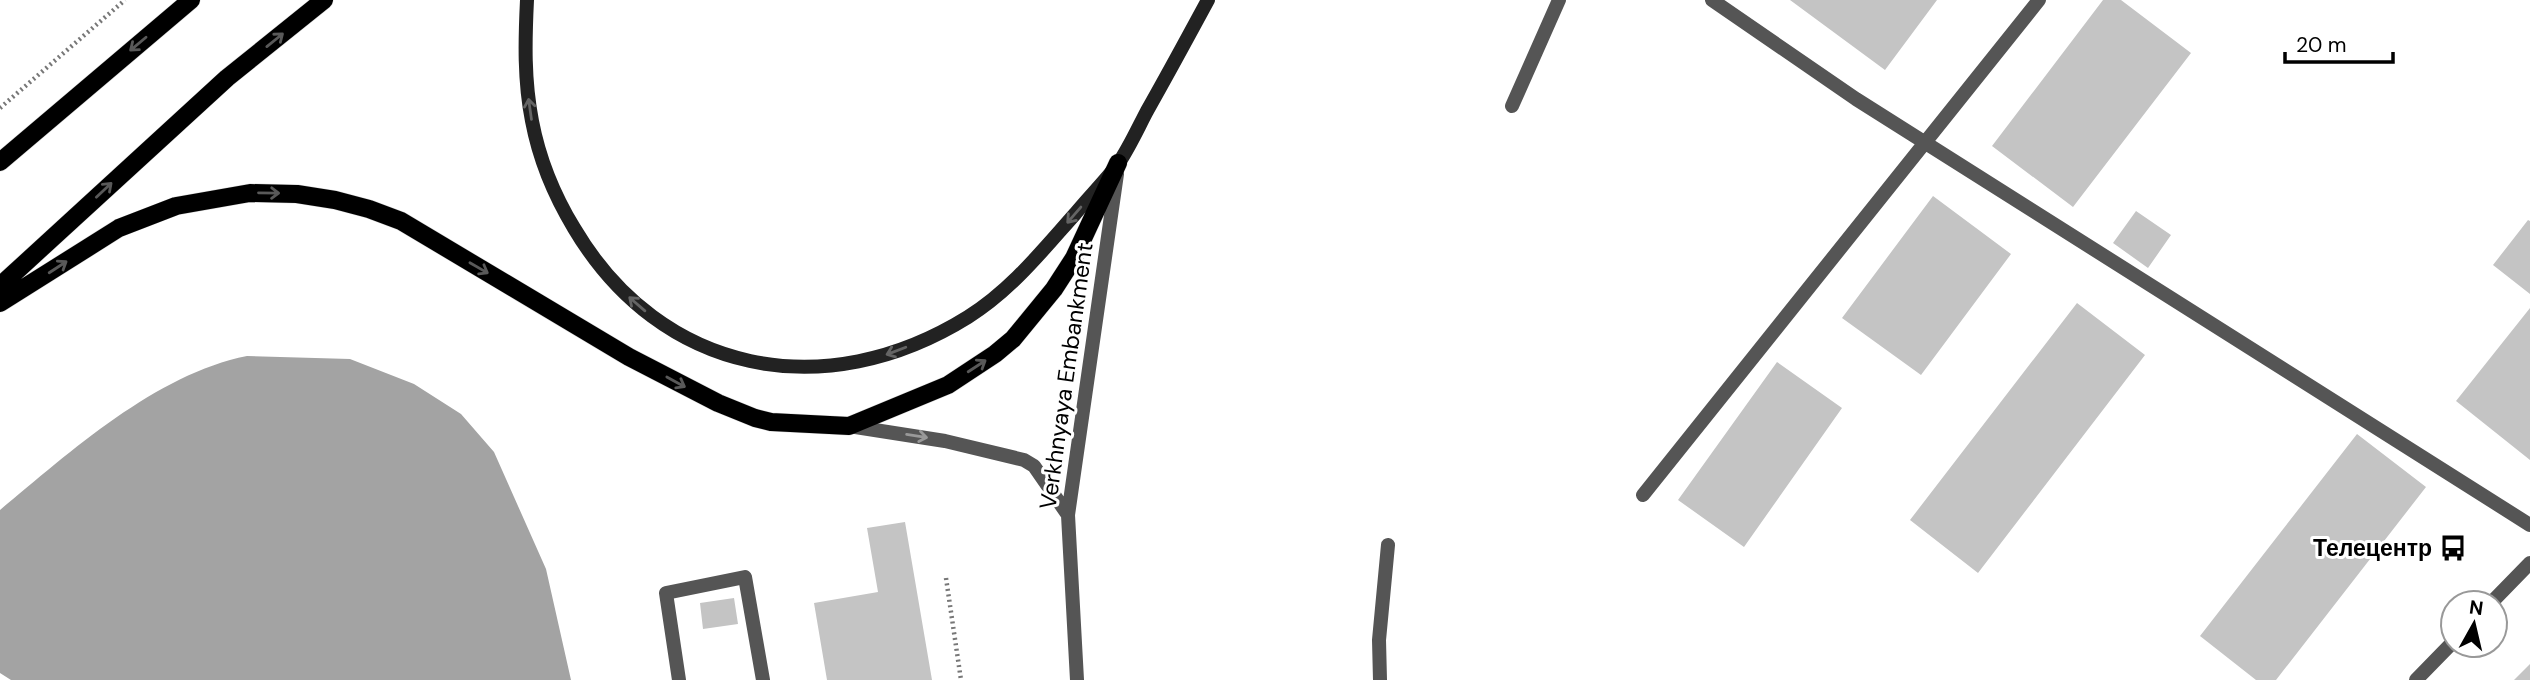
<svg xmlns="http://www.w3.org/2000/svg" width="2530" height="680" font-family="'DM Sans',sans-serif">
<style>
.water{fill:#a3a3a3}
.building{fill:#c4c4c4}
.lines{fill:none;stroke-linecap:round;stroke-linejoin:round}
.primary-casing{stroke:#dbdbdb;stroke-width:19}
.path{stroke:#777;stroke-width:4.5;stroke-dasharray:2 3.5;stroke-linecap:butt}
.service{stroke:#555;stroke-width:14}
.minor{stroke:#555;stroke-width:14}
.secondary{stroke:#222;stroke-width:14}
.primary{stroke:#000;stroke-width:18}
.oneway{stroke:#595959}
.oneway2{stroke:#646464}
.oneway3{stroke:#999}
.labels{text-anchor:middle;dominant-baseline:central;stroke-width:6;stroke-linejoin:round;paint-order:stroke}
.street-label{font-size:23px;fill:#000;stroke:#fff}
.poi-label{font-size:23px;font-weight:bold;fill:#000;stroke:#fff;text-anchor:end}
</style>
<rect width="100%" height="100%" fill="#fff"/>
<!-- water -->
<path class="water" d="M247 356 350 359 414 384 461 414 494 452 546 569 571 680H11L0 673V510C70 452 156 374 247 356Z"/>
<!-- building -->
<path class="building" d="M1790 0H1937L1885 70Z
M2103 0H2121L2191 53 2073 207 1992 146Z
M1933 196 2011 254 1921 375 1842 318Z
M2136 211 2171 235 2148 268 2113 243Z
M2528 220 2530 221V294L2493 265Z
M2077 303 2145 355 1978 573 1910 520Z
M2530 308V460L2456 401Z
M1777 362 1842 408 1744 547 1678 500Z
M2357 434 2426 487 2276 680H2256L2200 636Z
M905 522 932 680H827L814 603 878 592 867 528Z
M734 598 738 624 703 629 700 603Z
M2530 664V680H2514Z"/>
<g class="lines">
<!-- primary casing -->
<g class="primary-casing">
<path id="primary" d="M0 162 191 0
M0 286 227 78 324 0
M0 303 119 228 176 206 250 193 297 194 335 200 369 209 401 221 629 357 718 403 755 418 771 422 849 426 948 385 995 354 1013 339 1054 289 1074 258 1118 163"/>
</g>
<!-- path -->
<path class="path" d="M0 108 125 0
M946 578 961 680"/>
<!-- service -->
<path class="service" d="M1712 0 1856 99 2530 525
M1512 106 1559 0
M1643 495 2039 0
M679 680 666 593 745 577 763 680
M1380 680 1379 640 1388 545"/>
<!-- minor -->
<path class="minor" d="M849 426 945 441 1024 460 1034 466 1068 515
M2491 603 2530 563
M1077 680 1068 515 1117 174
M2416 680 2453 642"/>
<!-- secondary -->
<path class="secondary" d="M527 0C525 41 524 80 532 121 539 158 554 195 574 228 661 375 825 406 968 317 1011 290 1042 251 1075 214 1089 197 1105 181 1118 164 1129 148 1138 128 1147 111 1168 74 1188 37 1208 0"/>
<!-- primary -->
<use href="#primary" class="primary"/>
</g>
<!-- one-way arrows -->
<defs><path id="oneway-shaft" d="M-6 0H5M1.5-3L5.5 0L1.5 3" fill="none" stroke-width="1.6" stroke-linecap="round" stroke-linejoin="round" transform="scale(1.75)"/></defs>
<g class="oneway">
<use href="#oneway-shaft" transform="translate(275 40) rotate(-39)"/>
<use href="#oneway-shaft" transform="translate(138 44) rotate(140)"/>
<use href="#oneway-shaft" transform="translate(104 190) rotate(-43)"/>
<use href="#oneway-shaft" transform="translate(269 193) rotate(1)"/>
<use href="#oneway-shaft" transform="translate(58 267) rotate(-33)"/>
<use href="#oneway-shaft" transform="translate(479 268) rotate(30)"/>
<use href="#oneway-shaft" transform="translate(977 366) rotate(-33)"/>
<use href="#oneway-shaft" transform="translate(676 382) rotate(29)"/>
</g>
<g class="oneway2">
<use href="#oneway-shaft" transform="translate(530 109) rotate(-98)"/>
<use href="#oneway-shaft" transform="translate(1074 215) rotate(131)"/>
<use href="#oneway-shaft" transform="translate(637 304) rotate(-139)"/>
<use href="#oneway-shaft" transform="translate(896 351) rotate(159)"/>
</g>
<use class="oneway3" href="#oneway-shaft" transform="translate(917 436) rotate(9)"/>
<!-- icons -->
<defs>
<g id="bus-bare" transform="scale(2.1)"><path d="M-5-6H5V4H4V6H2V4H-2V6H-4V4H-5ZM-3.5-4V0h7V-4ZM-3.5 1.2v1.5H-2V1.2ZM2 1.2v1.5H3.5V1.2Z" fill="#000" stroke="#fff" stroke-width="2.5" paint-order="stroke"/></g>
</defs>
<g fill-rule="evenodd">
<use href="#bus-bare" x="2453" y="548"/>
</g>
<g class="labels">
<!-- street labels -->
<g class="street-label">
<text transform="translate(1066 376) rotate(-82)">Verkhnyaya Embankment</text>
</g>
<!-- poi labels -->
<g class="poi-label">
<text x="2432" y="548">Телецентр</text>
</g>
</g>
<!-- north arrow -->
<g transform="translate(2474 624) rotate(8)"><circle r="33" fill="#ffffff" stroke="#999999" stroke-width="2"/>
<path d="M0-5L12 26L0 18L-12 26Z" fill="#000000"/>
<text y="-10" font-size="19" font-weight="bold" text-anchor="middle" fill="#000000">N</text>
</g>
<!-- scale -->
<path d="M2285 52v10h108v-10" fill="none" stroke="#000000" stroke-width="3.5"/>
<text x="2296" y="52" font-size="21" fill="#000000" stroke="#ffffff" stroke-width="5" paint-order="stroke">20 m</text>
</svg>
